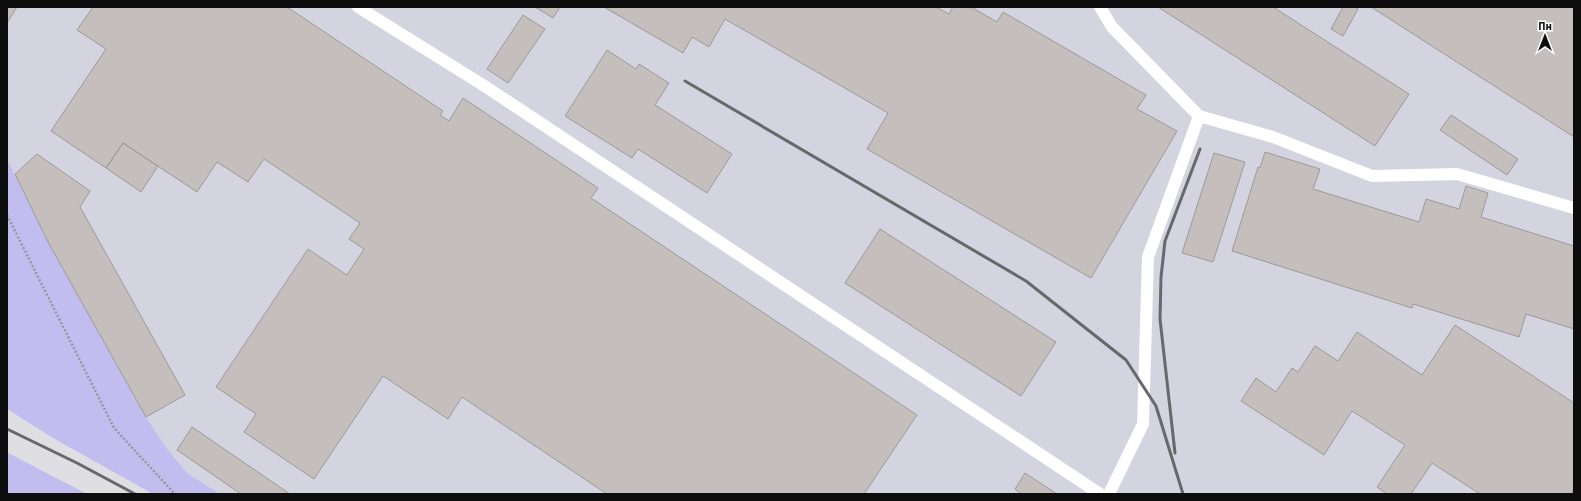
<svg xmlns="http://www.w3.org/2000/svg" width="1581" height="501" font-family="'Source Sans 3',sans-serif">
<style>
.built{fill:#d4d4e0}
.green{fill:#c1bdee}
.building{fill:#c4bfbd;stroke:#9d9996}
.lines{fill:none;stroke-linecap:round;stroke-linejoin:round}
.path{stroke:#97979a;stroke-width:2.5;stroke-dasharray:2 2;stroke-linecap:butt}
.lane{stroke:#fff;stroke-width:12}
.rail{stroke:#68686b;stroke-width:3}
</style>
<rect width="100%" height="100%" fill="#dedee3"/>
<!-- built -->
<path class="built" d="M7 7H1574V494H220L187 473 167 449 146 417 48 242 7 159Z"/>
<!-- green -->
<path class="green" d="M7 159 48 242 146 417 167 449 187 473 220 494H153L53 438 7 409Z
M7 452 10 454 87 494H7Z"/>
<!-- building -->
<path class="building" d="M7 7H17L7 23Z
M93 7H287L443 111 440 115 449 121 463 98 598 188 591 198 917 415 864 494H607L462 397 448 419 383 376 314 479 244 432 256 414 216 387 308 249 347 275 364 249 349 239 360 223 264 159 248 182 217 162 197 192 123 143 106 168 51 131 106 49 77 30Z
M535 7H560L553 18Z
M604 7H936L949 14 953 7H971L997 22 1003 12 1146 95 1137 109 1177 131 1091 278 867 149 888 113 725 19 709 47 692 37 683 53Z
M1158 7H1273L1409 94 1375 146Z
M1343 7H1354L1358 9 1343 36 1331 29Z
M1371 7H1574V137Z
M523 15 545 29 508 83 487 69Z
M607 50 636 69 639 64 669 83 655 105 732 154 707 193 638 149 632 158 565 116Z
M1451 115 1518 159 1507 175 1440 130Z
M123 143 158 166 141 192 106 168Z
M1265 152 1320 169 1313 189 1419 222 1426 199 1459 209 1466 186 1488 193 1481 217 1574 246V329L1526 314 1519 337 1413 304 1412 308 1232 251 1258 167 1260 168Z
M1214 153 1245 162 1213 262 1182 253Z
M37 154 90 191 80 207 185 395 146 417 48 242 15 174Z
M880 229 1056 342 1021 396 845 283Z
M1455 325 1574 403V489L1571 494H1480L1432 463 1411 494H1387L1377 487 1405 445 1352 411 1324 455 1241 401 1256 378 1276 392 1292 368 1298 372 1315 346 1338 361 1357 332 1422 375Z
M192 427 290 494H241L177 450Z
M1025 473 1057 494H1021L1015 489Z"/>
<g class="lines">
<!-- path -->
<path class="path" d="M7 215 114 428 175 494"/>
<!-- lane -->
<path class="lane" d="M358 7 483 85 1100 494
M1100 7 1112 27 1199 116 1148 257 1143 424 1109 494
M1199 116 1273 137 1372 176 1457 174 1574 208"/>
<!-- rail -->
<path class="rail" d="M685 81 1026 281 1126 360 1156 406 1183 494
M7 429 77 463 135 494
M1175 453 1160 319 1161 277 1165 241 1200 149"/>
</g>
<!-- border -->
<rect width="1581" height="501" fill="none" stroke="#0d0d0e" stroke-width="16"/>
<!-- north arrow -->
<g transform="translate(1545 36)" stroke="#ffffff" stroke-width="3" paint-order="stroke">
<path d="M0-3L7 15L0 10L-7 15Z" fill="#0d0d0e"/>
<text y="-6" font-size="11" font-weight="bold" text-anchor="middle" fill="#0d0d0e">Пн</text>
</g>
</svg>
